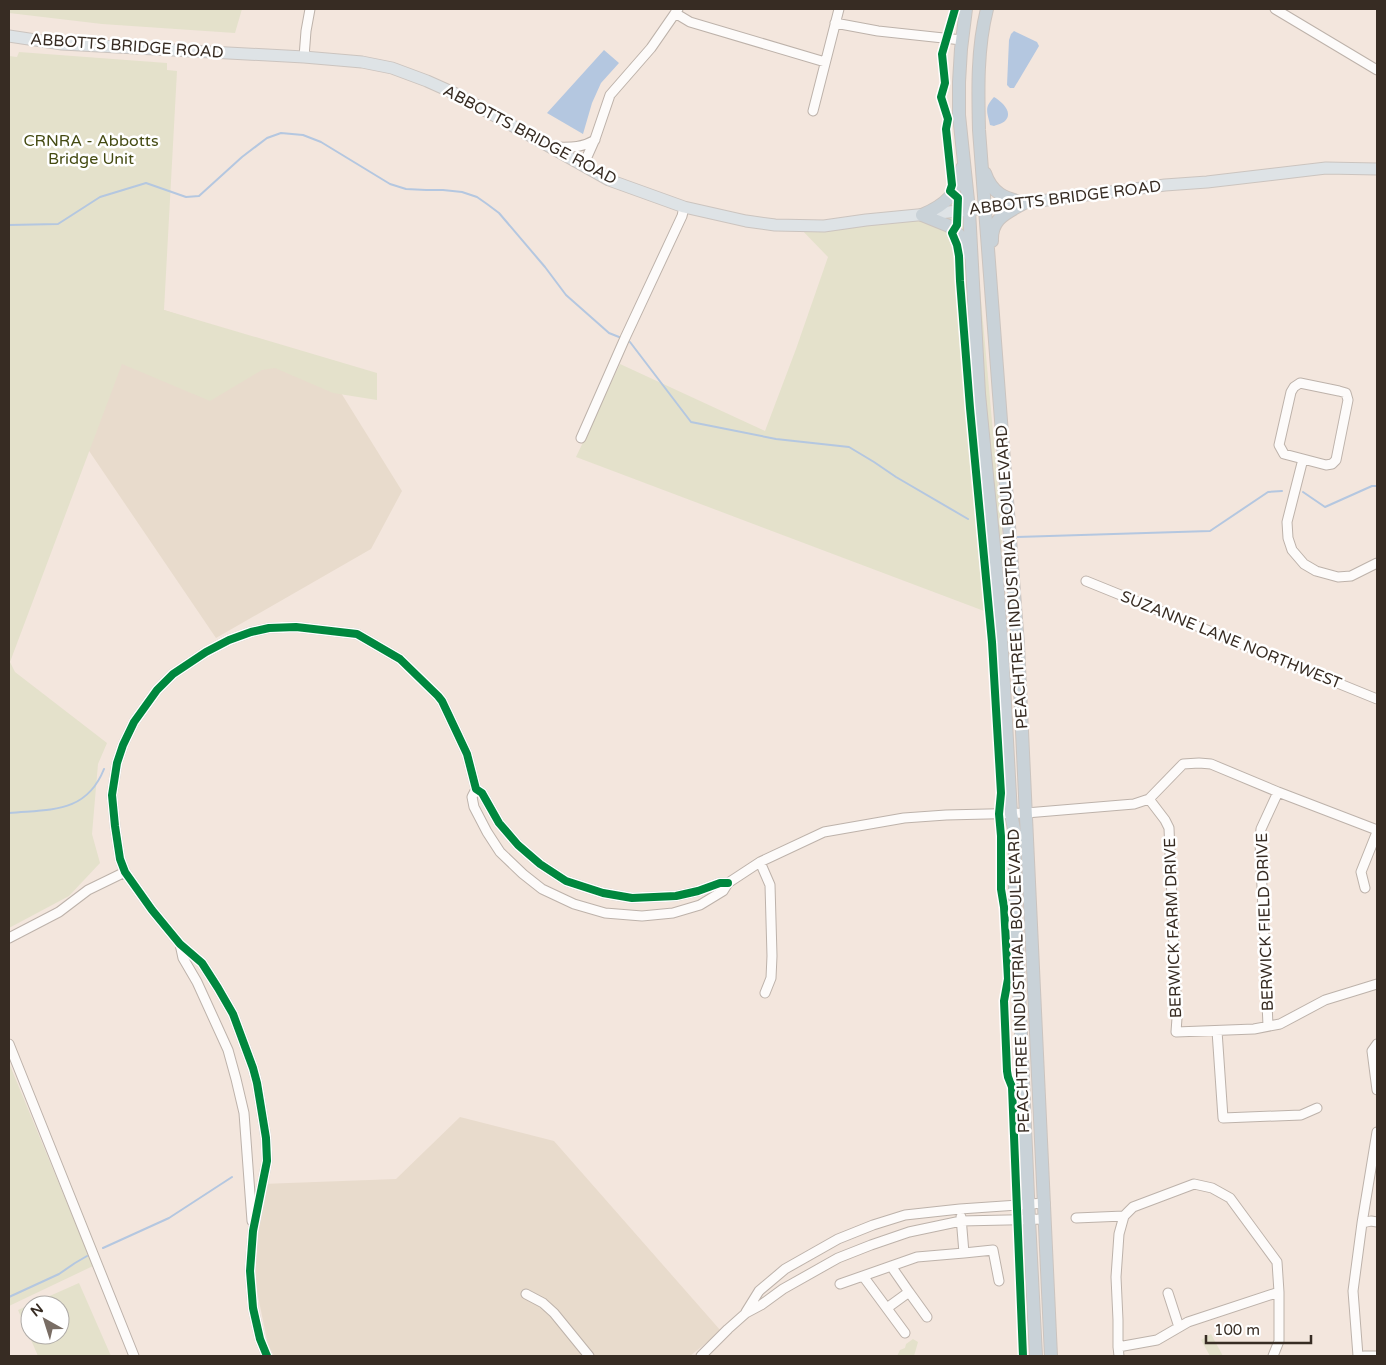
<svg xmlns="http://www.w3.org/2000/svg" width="1386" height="1365" font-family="'Varela Round',sans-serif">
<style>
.industrial{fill:#e8dbcc}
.green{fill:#e4e1cb;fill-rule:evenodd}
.water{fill:#b4c7e0}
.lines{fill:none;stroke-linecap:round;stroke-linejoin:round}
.stream{stroke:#b4c7e0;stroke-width:2}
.minor-casing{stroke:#bdb2aa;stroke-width:11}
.major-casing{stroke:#cbc4bf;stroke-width:13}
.highway-casing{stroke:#cbc4bf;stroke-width:14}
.minor{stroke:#fdfbfa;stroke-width:9}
.major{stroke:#dee3e6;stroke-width:11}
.highway{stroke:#c9d2d8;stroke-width:12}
.cycleway-casing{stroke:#fff;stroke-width:11}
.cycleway{stroke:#00873e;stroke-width:8}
.labels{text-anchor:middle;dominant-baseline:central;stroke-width:5;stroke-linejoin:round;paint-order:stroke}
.street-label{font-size:16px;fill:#372c23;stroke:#fff}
.park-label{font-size:16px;fill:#454b13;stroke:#fff}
</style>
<rect width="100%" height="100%" fill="#f3e6dd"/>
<!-- industrial -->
<path class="industrial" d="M141 301 164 310 320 359 402 491 371 549 216 638 83 442Z
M460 1117 554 1141 721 1331 690 1356H274L268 1345 253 1272 262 1184 396 1179Z"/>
<!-- green -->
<path class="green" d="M9 9H242L235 33 102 24 9 13Z
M19 52 167 63V70L177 71 164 310 377 373V400L333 393 275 368 262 370 210 401 122 364 10 662 15 672 107 743 98 764 92 834 100 863 69 896 9 928V56L17 57Z
M973 211 1002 532 1000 617 576 457 620 364 765 431 796 349 828 257 796 224Z
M9 1063 93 1266 9 1306Z
M79 1283 111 1356H38L18 1310ZM30 1305H60V1335H30Z
M1211 1334 1223 1356H1210L1201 1340Z
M913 1339 918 1342 914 1356H897L900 1350 905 1348 906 1344Z"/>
<!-- water -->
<path class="water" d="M1014 31 1037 42 1039 46 1014 88H1010L1007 85 1009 40 1011 34Z
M604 50 619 63 601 83 592 103 583 134 547 113Z
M994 97C1001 101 1014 112 1005 121 1003 123 997 125 994 126L990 125C987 111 984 108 994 97Z"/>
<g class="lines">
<!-- stream -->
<path class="stream" d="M9 225 58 224 100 197 146 183 186 197 199 196 242 157 267 138 281 133 303 135 321 142 390 184 406 189 426 190H443L462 192 477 197 487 204 499 213 545 267 566 295 609 333 619 337
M630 342 691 422 776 439 849 447 874 462 896 477 968 519
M1303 492 1325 507 1372 486H1377
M1017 537 1210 531 1268 492 1282 491
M9 813C50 809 86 814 104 769
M103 1248 169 1218 232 1177
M9 1297 59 1274 75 1263 87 1256"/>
<!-- minor casing -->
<g class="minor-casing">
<path id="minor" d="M1275 9 1377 70
M675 13 690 22 825 62
M835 23 878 31 962 40
M304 57 306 31 310 9
M813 111 839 9
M551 147C568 147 580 149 595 140
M583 166 595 139 610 95 651 48 678 9
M1300 383 1339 391 1346 393 1348 400 1336 460 1332 464 1326 465 1284 454 1279 445 1291 392 1294 387Z
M581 438 625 338 682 216 684 207
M1303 459 1287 522 1288 538 1292 550 1304 564 1316 571 1338 577 1351 576 1377 563
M1086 581 1377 699
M476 789 472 797 474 807 487 832 500 852 523 874 542 889 574 904 605 913 642 916 673 913 700 905 723 891 728 883 760 862 824 832 904 818 946 815 1026 813 1134 804 1149 799 1183 764 1199 763 1211 764 1278 792 1377 830
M1149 799 1165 820 1169 828 1177 1018 1176 1032 1254 1029 1280 1024 1325 1000 1377 984
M760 862 770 885 772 956 771 978 765 993
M1365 888 1361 872 1377 832
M9 938 59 912 88 890 125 872
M180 944 183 958 197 982 228 1050 236 1079 244 1113 252 1221
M1268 1026 1260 841 1261 829 1278 792
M1217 1031 1223 1118 1301 1115 1317 1108
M9 1044 134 1356
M1377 1044 1372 1051 1377 1090
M961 1217 964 1253 993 1250 999 1281
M1076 1218 1124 1216
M1362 1223 1371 1221 1377 1222
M863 1276 905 1333
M840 1284 917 1257 964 1253
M909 1292 927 1317
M1168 1293 1179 1327
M526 1294 543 1303 554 1313 589 1356
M887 1308 909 1292 891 1266
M746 1312 759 1291 785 1269 838 1239 873 1225 905 1215 960 1209 1045 1203
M1118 1347 1157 1340 1188 1322 1279 1292
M267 1356 260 1339 253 1308 250 1271 253 1231 267 1161 266 1138 257 1083 253 1068 233 1014 218 988 202 963 180 944 152 910 125 872 120 859 115 826 112 795 117 763 123 745 134 722 157 690 173 674 206 652 229 640 251 632 269 628 296 627 357 634 400 659 438 696 442 701 467 754 476 789 482 793 499 823 518 845 540 864 566 881 603 893 632 898 676 896 698 891 720 883H728
M701 1356 728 1329 746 1313 761 1305 783 1289 838 1258 871 1245 909 1232 961 1221 1045 1219
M1119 1356 1118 1347V1320L1116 1277 1119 1234 1124 1216 1133 1207 1194 1184 1212 1188 1230 1198 1277 1262 1279 1292V1341L1273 1356
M1358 1356 1353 1291 1362 1223 1377 1132
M1364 1356H1377"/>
</g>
<!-- major casing -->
<g class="major-casing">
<path id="major" d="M9 36 62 44 304 57 362 62 392 68 427 81 456 94 609 180 684 207 746 221 775 225 824 226 866 220 969 210 1165 185 1207 182 1326 168 1377 169"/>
</g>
<!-- highway casing -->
<g class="highway-casing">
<path id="highway" d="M966 9 961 49 959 82V115L969 210 979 394 997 577 1003 667 1011 814 1015 834V895L1029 1219 1036 1356
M987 9C977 48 978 90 979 130L1018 645 1051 1356
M985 173C992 194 1005 198 1024 203
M922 215C947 204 956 195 962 168
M922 215 949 226 959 235 970 255
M992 241C991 218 1007 213 1024 203"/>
</g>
<!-- minor -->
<use href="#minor" class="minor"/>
<!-- major -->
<use href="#major" class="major"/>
<!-- highway -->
<use href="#highway" class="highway"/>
<!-- cycleway casing -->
<g class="cycleway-casing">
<path id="cycleway" d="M955 9 942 54 945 83 941 97 948 119 946 129 952 185 950 191 958 198 957 225 952 233 957 245 959 256 960 281 970 408 992 642 1001 793 999 814 1001 836V889L1004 907 1008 979 1004 1001 1007 1071 1008 1077 1012 1087 1023 1356
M267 1356 260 1339 253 1308 250 1271 253 1231 267 1161 266 1138 257 1083 253 1068 233 1014 218 988 202 963 180 944 152 910 125 872 120 859 115 826 112 795 117 763 123 745 134 722 157 690 173 674 206 652 229 640 251 632 269 628 296 627 357 634 400 659 438 696 442 701 467 754 476 789 482 793 499 823 518 845 540 864 566 881 603 893 632 898 676 896 698 891 720 883H728"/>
</g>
<!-- cycleway -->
<use href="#cycleway" class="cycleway"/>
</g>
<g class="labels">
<!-- street labels -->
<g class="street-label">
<text transform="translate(127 46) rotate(4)">ABBOTTS BRIDGE ROAD</text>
<text transform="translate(530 135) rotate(28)">ABBOTTS BRIDGE ROAD</text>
<text transform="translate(1065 198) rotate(-7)">ABBOTTS BRIDGE ROAD</text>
<text transform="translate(1012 577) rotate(-94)">PEACHTREE INDUSTRIAL BOULEVARD</text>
<text transform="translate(1231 640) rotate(22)">SUZANNE LANE NORTHWEST</text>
<text transform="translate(1265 922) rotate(-92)">BERWICK FIELD DRIVE</text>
<text transform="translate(1173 928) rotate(-92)">BERWICK FARM DRIVE</text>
<text transform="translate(1019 981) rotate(-92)">PEACHTREE INDUSTRIAL BOULEVARD</text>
</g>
<!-- park labels -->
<g class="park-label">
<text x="91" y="141">CRNRA - Abbotts<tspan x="91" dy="18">Bridge Unit</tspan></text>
</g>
</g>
<!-- border -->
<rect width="1386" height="1365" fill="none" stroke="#372c23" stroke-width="20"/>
<!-- north arrow -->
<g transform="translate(45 1320) rotate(321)"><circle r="24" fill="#ffffff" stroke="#afaba7"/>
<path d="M0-4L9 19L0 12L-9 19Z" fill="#796d64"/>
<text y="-8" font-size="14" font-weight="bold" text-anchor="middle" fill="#372c23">N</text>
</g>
<!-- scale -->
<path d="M1206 1335v8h105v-8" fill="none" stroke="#372c23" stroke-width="2.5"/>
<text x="1214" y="1335" font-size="15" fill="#372c23" stroke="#ffffff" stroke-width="4" paint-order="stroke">100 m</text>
</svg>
